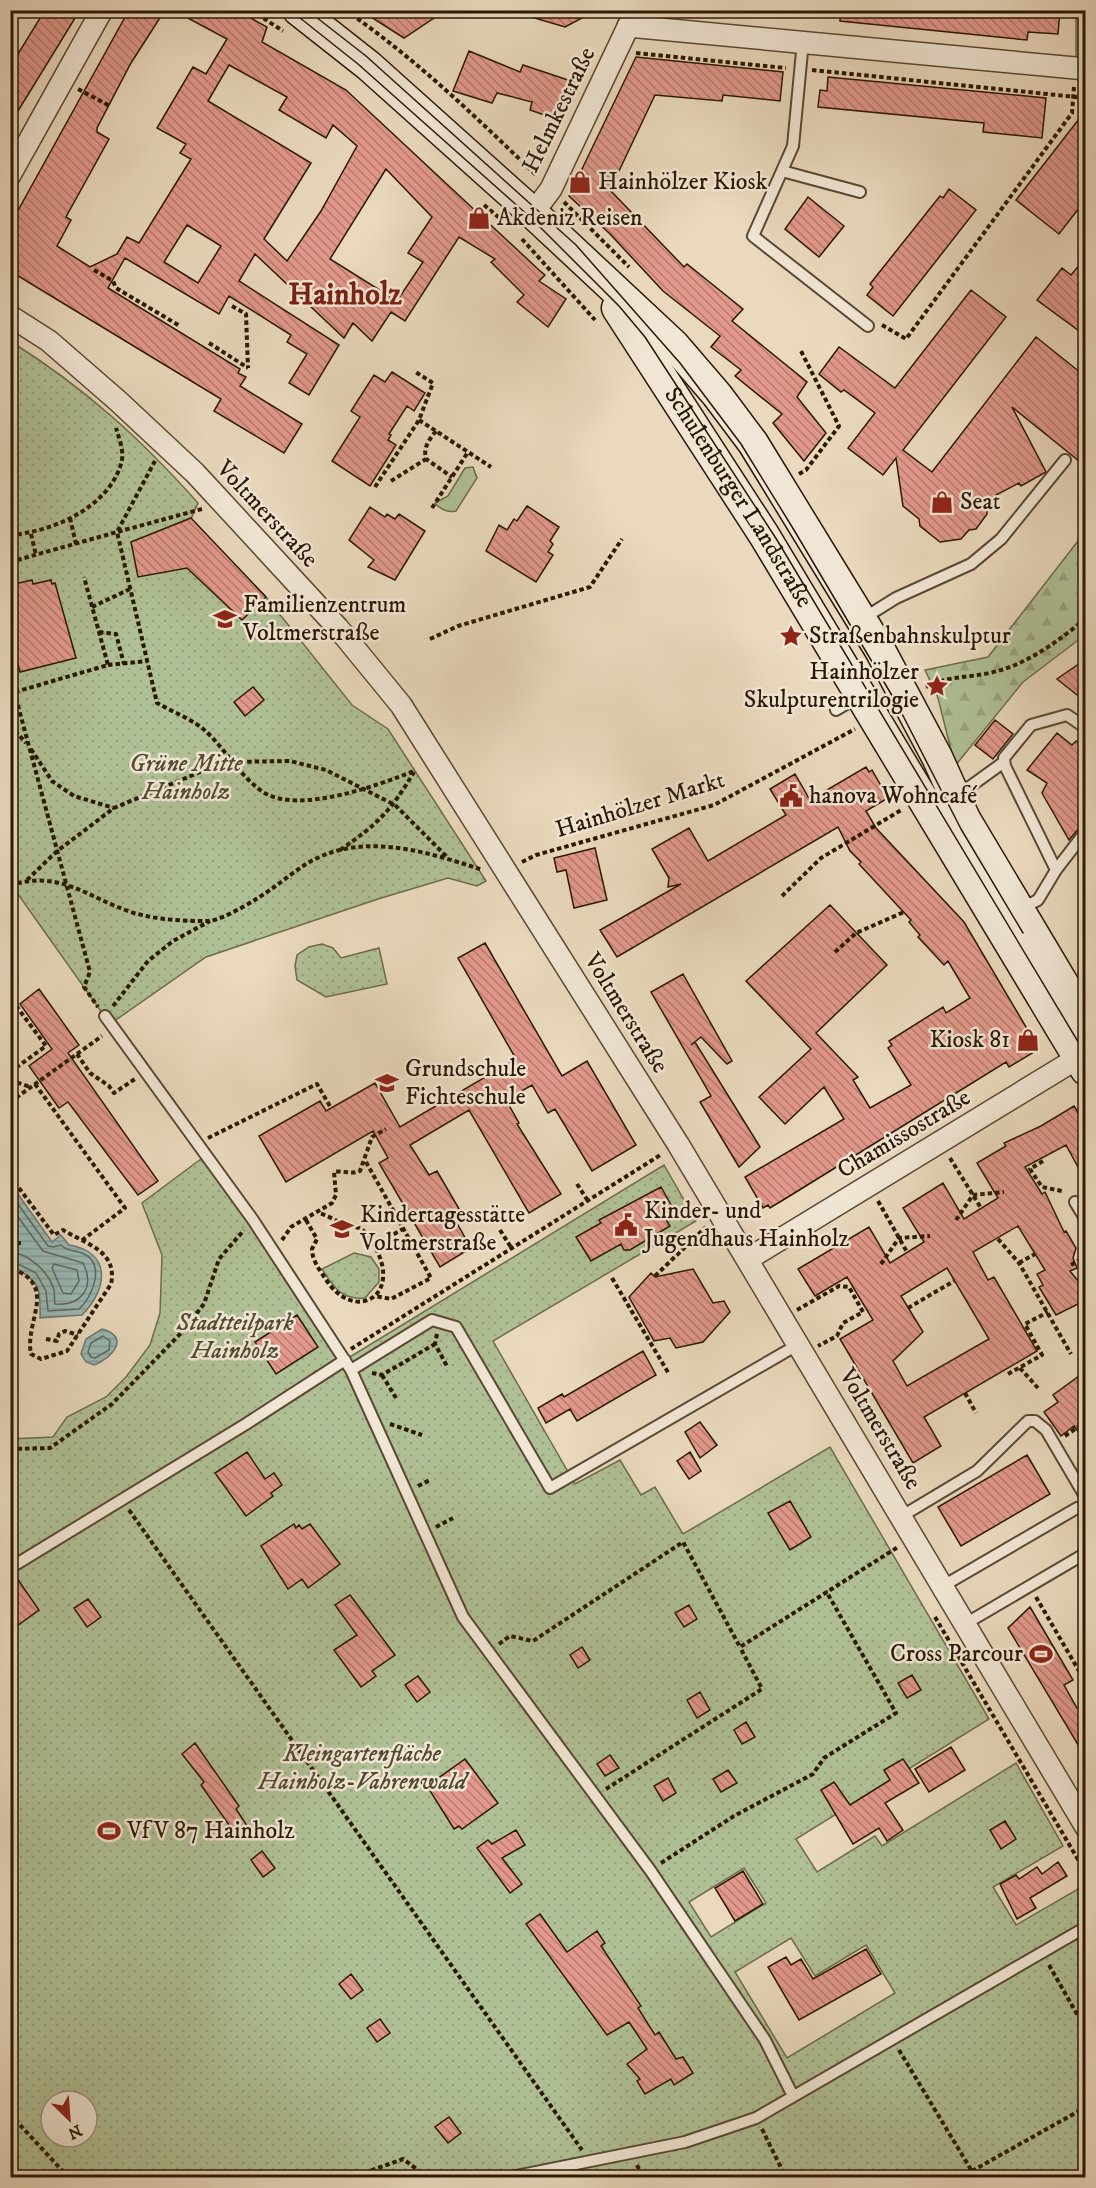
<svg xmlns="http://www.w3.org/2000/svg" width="1096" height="2188" font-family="'IM FELL DW Pica',serif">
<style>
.grass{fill:#b0c096;stroke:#6c6c4d;stroke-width:1.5}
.forest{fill:url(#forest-firs);stroke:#6c6c4d;stroke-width:1.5}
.park{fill:url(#park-dots);stroke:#6c6c4d;stroke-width:1.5;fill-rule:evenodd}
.water{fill:url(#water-rules);stroke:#6c786f;stroke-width:1.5}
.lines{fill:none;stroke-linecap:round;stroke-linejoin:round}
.shore{stroke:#60685d;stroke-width:1.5}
.building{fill:url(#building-back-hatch);stroke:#291704;stroke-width:1.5;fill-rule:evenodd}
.service-casing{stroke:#594832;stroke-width:14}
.minor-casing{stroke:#594832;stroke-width:24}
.secondary-casing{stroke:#291704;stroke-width:33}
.path{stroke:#291704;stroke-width:4;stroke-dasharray:4.5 3;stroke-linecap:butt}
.service{stroke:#f1e6d5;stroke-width:10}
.minor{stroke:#f1e6d5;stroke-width:21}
.secondary{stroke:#f1e6d5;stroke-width:30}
.tram{stroke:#291704;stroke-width:1.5}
.labels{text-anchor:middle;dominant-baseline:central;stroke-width:5;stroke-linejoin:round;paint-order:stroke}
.street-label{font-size:24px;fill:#291704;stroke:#f1e6d5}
.poi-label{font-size:24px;fill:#291704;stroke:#f1e6d5;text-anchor:start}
.park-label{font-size:24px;font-style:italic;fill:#524a30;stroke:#f1e6d5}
.district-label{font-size:30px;font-weight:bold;fill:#7a1f14;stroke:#f1e6d5}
</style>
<defs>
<pattern id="forest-firs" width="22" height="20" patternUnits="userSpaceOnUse" patternTransform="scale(1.5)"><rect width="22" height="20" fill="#b0c096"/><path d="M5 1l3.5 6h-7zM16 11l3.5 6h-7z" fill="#97a480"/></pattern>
<pattern id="park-dots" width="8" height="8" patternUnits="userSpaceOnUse" patternTransform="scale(1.5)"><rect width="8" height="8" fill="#b0c096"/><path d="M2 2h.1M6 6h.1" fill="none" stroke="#97a480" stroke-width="1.8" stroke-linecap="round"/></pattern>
<pattern id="water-rules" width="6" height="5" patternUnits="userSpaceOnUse" patternTransform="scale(1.5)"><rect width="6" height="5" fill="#98b9b6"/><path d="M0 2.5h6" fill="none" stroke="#839e9b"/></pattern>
<pattern id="building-back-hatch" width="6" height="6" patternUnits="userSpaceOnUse" patternTransform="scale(1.5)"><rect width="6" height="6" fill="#e2988c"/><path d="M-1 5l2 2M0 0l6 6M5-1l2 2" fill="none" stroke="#b77b70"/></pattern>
</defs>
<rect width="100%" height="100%" fill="#ead9be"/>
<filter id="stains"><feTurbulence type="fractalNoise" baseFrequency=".00333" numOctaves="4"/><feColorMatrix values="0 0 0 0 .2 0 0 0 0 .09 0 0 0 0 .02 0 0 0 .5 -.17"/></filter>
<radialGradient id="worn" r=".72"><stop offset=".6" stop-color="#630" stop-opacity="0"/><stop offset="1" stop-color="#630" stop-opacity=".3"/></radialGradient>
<!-- grass -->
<path class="grass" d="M1076 11H1085V68H1076Z
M473 467 477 478 456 511C449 513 439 509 435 503L448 496 465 468Z"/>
<!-- forest -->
<path class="forest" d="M1085 532V635L1023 682 955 766 938 698 925 670 988 657Z"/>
<!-- park -->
<path class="park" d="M10 341C85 388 140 438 198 503L191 519 266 597 352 705 388 729 486 881 477 886 448 878 378 899 206 957 110 1024 15 890 11 872Z
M322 944 333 948 341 958 379 948 387 984 326 997 297 980 295 966 297 955 309 947Z
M205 1156 345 1360 664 1165 696 1221 493 1341 575 1484 620 1460 641 1495 655 1487 683 1534 830 1447 989 1719 796 1839 817 1872 875 1836 882 1846 1016 1763 1063 1846 993 1887 1016 1925 1085 1885V2177H11L10 1439 53 1437 67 1417 106 1397 126 1377 150 1345 160 1313 162 1255 142 1203ZM744 1868 766 1903 711 1937 689 1902ZM791 1938 815 1976 866 1945 895 1993 787 2058 735 1972ZM51 2101H87V2137H51Z
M354 1253 371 1257 379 1269V1282L365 1298C342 1300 334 1288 322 1269Z"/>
<!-- water -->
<path class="water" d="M10 1183 52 1242 61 1235 69 1245C112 1252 108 1289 82 1315L40 1318C41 1282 38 1284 11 1264Z
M102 1329C131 1337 112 1358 94 1365L86 1362 81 1354 86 1339Z"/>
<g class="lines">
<!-- shore -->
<path class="shore" d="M10 1193 48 1246 53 1247 61 1245C68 1252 74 1250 82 1253 107 1263 92 1298 79 1309L48 1311 46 1291 36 1273 10 1260
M10 1206 43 1251 83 1263C95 1287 82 1306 55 1304 54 1299 55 1295 54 1290 49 1272 28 1253 10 1252
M54 1264 77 1270 79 1281 71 1294 63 1293 52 1268Z
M103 1336 110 1341 109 1350 95 1358 91 1357 88 1352 91 1343Z"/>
</g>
<!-- building -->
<path class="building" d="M45 10H80L10 124V67Z
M129 10H165L131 63 97 128V132L109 139 66 217 71 220 57 246 90 267 117 254 127 237 139 243 191 159 180 153 186 144 157 128 193 67 206 74 227 39 173 10H236L267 27 262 42 346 90 539 270 545 275 539 281 566 299 548 327 517 302 524 295 491 262 495 259 459 237 405 321 391 312 372 341 353 323 344 338 255 254 239 281 339 345 309 395 289 383 307 354 287 342 291 335 229 296 219 314 125 258 108 288 240 369 238 373 246 377 240 386 302 424 284 453 214 411 221 399 10 271V225ZM229 65 287 97 279 110 326 138 333 125 357 146 321 211 287 261 264 239 311 163 208 101ZM386 169 432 217 408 253 423 262 397 301 330 259ZM187 225 221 246 198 283 164 262Z
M360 10H446L404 38Z
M522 10H597L565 27 521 14Z
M841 10H1060L1058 34 1028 32 1027 40 840 21Z
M469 51 520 72 523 65 574 82 559 120 530 110 532 102 497 93 492 103 453 91Z
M636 57 783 72 780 101 723 95 722 101 655 95 610 190 684 267 687 264 743 309 732 321 807 382 797 397 826 433 804 461 773 423 782 414 735 376 741 370 711 347 720 336 663 291 610 234 569 196Z
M828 77 1046 98 1042 138 983 132 984 123 818 107 820 90 827 91Z
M1086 110V199L1059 234 1016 200Z
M949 189 976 210 893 316 867 295 873 287 870 284 940 196 943 198Z
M808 197 844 226 819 257 785 229Z
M1086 257V336L1037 300 1062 268 1071 275Z
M971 290 1006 317 903 450 932 472 1036 337 1086 377V453L1079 461 1012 407 1046 472 1021 486 1019 483 996 495 987 507V514L976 529 969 530 961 539 940 542 920 526 919 519 903 506 896 458 883 475 848 448 875 413 844 390 841 392 819 374 839 347 895 388Z
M392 372 425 393 414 411 407 406 389 434 391 435 388 440 396 445 370 486 332 461 360 417 351 411 374 375 385 382Z
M527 506 559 527 550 541 553 544 548 552 553 555 536 582 486 551 499 525 507 530 514 519 517 521Z
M370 507 385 517 387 514 395 519 399 514 425 531 395 580 368 567 374 560 349 540Z
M191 518 266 597 242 620 187 568 138 577 131 542Z
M32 580 33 584 51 580 52 584 55 583 76 658 20 672 10 637V585Z
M1086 659V702L1057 679Z
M253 687 264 700 245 716 234 702Z
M995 720 1013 734 993 759 975 745Z
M1057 733 1072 745 1076 741 1086 748V820L1069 840 1042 793 1047 783 1027 770Z
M866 767 869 772 872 770 888 798 866 811 876 828 964 922 1039 1049 1009 1067 1006 1062 788 1197 770 1208 768 1205 763 1208 745 1177 844 1119 824 1087 785 1124 759 1097 811 1049 746 981 830 905 887 965 816 1033 858 1077 853 1080 870 1108 911 1085 888 1048 892 1045 889 1041 943 1007 946 1013 970 998 948 961 944 965 918 937 920 935 909 922 911 920 859 864 861 862 850 851 838 827 617 957 600 930 681 884 668 887 669 878 652 849 689 828 708 861 786 815 770 789 795 774 810 800Z
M595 848 607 900 574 908 566 870 557 872 554 858Z
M485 943 562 1076 587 1061 636 1145 592 1171 555 1109 548 1113 532 1085 506 1100 519 1123 517 1124 561 1194 529 1213 469 1110 410 1145 429 1175 437 1171 462 1214 454 1218 471 1248 440 1267 379 1163 388 1158 373 1131 286 1182 259 1136 320 1101 326 1111 375 1083 400 1127 516 1059 458 958Z
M683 974 732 1061 727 1064 701 1037 691 1045 695 1042 760 1147 739 1167 700 1102 711 1096 651 992Z
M39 989 79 1045 68 1053 158 1181 138 1195 68 1102 59 1108 29 1066 52 1049 20 1004Z
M1074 1106 1086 1125V1182L1066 1145 1025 1167 1042 1194 1045 1192 1064 1232 1066 1231 1076 1248 1073 1258 1077 1268 1070 1271 1086 1291V1300L1056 1315 1039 1287 1043 1285 1037 1274 1045 1270 1018 1226 973 1252 988 1280 994 1277 1037 1351 924 1417 941 1446 913 1463 840 1339 873 1320 847 1277 815 1296 798 1269 869 1227 890 1263 924 1242 903 1208 943 1183 964 1219 998 1198 977 1163 1006 1146 1004 1143 1041 1126ZM947 1268 989 1339 907 1386 893 1361 923 1332 901 1296Z
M661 1187 675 1212 665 1218 670 1226 630 1250H624L621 1244 591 1261 576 1237 601 1223 599 1220Z
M693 1269 713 1303 724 1301 730 1312 703 1342 676 1348 670 1338 654 1341 629 1297 651 1273 655 1277Z
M297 1315 318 1347 276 1374 255 1342Z
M643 1351 656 1375 577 1421 570 1409 546 1423 538 1408 562 1394 564 1397Z
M1086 1371V1442L1074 1426 1061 1436 1044 1412 1058 1402 1053 1395Z
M700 1422 717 1445 700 1458 685 1432Z
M247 1452 265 1479 274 1473 282 1485 271 1493 273 1496 246 1516 215 1473Z
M690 1452 701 1471 689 1479 677 1461Z
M1027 1455 1050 1494 961 1546 938 1507Z
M790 1501 811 1537 790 1550 768 1513Z
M294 1524 296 1528 299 1525 302 1529 310 1524 340 1564 308 1588 302 1579 288 1589 261 1546Z
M14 1574 39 1610 10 1631V1575Z
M350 1595 395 1655 372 1671 376 1676 361 1687 334 1650 357 1635 335 1605Z
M88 1599 101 1617 87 1627 74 1608Z
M689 1605 697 1619 684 1627 675 1613Z
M1030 1607 1073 1680 1064 1685 1077 1708 1086 1709V1758L1008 1628Z
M582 1647 590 1660 578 1668 570 1655Z
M912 1675 921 1690 907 1698 898 1683Z
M418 1676 430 1692 417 1702 405 1685Z
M700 1692 710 1710 697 1718 687 1700Z
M746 1722 755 1737 742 1744 734 1730Z
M195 1743 239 1806 236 1809 248 1827 236 1835 201 1785 204 1782 182 1754Z
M951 1747 965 1770 929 1792 915 1769Z
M610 1755 619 1768 605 1776 597 1764Z
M465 1759 498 1803 462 1829 459 1826 454 1829 427 1786Z
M903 1759 919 1783 885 1803 903 1830 887 1841 879 1828 853 1844 821 1790 834 1782 850 1805 890 1780 884 1770Z
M728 1770 737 1783 721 1792 713 1779Z
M668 1778 676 1793 663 1801 654 1786Z
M1005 1821 1016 1839 1001 1849 990 1830Z
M516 1830 525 1845 502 1858 522 1884 510 1893 477 1848 488 1840 492 1844Z
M262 1851 275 1868 263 1877 251 1860Z
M1058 1862 1067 1876 1030 1898 1036 1908 1017 1919 1000 1884 1016 1875 1019 1879 1037 1867 1042 1874Z
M743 1871 763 1904 735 1921 715 1888Z
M540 1914 567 1952 597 1931 605 1943 601 1946 641 2006 638 2008 655 2035 659 2032 676 2059 683 2057 693 2073 674 2085 671 2079 645 2094 637 2081 640 2079 627 2064 647 2049 629 2022 607 2035 526 1924Z
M866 1949 881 1974 799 2020 768 1967 786 1957 791 1965 801 1959 813 1979Z
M351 1974 363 1990 351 1999 339 1984Z
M380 2019 390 2033 377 2042 367 2028Z
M449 2117 461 2133 448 2143 435 2127Z"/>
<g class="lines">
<!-- service casing -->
<g class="service-casing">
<path id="service" d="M803 41 793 146 753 236 868 326
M782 171 860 192
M864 618 896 598 971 564 1001 539 1065 460
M836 710 858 697
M957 796 1004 762
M1056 870 1086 831
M1020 909 1038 900 1056 870 1005 766 1004 758 1031 725 1067 715 1086 728
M105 1016 253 1220 351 1370 463 1617 650 1870 765 2040 793 2096
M1075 1202 1086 1220
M351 1370 432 1320 456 1327 550 1488 799 1344
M902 1516 977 1471 1028 1421H1035L1046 1430 1086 1498
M10 1568 246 1424 345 1360
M943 1586 1077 1508
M965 1624 1086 1553
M506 2178 685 2142 756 2118 1086 1927"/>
</g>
<!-- minor casing -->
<g class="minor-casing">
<path id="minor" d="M628 26 1086 69
M10 175 102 10
M533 213 551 189 636 10
M10 316 49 341 118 401 195 473 338 628 401 705 678 1144 1086 1827
M748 1259 1086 1053"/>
</g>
<!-- secondary casing -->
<g class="secondary-casing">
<g id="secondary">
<path d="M298 10 369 66 523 204 674 345 717 395 753 443 880 650 937 757 965 819 1086 1022"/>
<path id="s1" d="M617 308 764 535 1086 1070"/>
</g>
</g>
<!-- path -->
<path class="path" d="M251 10 283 31
M345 10C415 58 476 117 537 176
M636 53 786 68
M812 70 1086 98
M78 89 110 106
M564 202 629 267
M484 205 503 221
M522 239 595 320
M94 270 113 281 116 288 180 326
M232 306 246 314 248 368
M882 325 906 339 1072 113 1074 87
M209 343 248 368
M419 420 491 467
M436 431C429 440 423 447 426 459L452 477
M799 474 806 470 839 426 800 349
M391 481 426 459
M375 487 419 420 433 383 414 371
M432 508 468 452
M202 509 117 532 157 703C171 711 189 718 202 728 224 746 239 776 263 792 298 815 379 785 414 771
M70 518 76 544
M31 534 36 555
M10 535C52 532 108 508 121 464 125 452 119 439 116 428
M10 562 117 532 155 461
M92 607 130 589
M99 632 116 634 124 664
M430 639 458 626 590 587 622 539
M108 665 147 661
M10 676 90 972 84 987 98 1007
M926 687C947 676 967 678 989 673 1025 666 1059 641 1086 618
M15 692 108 665 84 577
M10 725 26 743
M31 749 52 781 74 796 114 808
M340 850C379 823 390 812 414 772
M522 862 536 855 714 805 855 729
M27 880 56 852 114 808 200 772 233 762 290 761 326 770 395 805 448 858
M10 885C62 870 86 897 131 912 156 920 182 921 208 921 224 920 259 898 273 888 284 880 295 871 306 864 362 830 427 852 483 870
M782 896 821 858 903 809
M835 952 856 933 904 912
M113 1006 148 961 173 941 210 921
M77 1054 90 1073 109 1086 114 1093 135 1079
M10 1072 46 1046 14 1003
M10 1080 30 1087
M35 1084 125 1208 81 1241
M1080 1092 1086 1101
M10 1102 102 1036
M208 1138 317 1084 331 1108
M950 1158 981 1208
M1043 1161 1030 1169 1042 1187 1062 1191
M366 1162 431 1278 391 1299 375 1296
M10 1176 54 1235 63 1230C86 1244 118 1251 111 1284L67 1351 41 1359 31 1354C24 1321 60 1285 10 1268
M577 1184 588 1201
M878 1201 907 1252
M306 1220 317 1239 312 1249C312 1260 319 1269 325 1278 353 1324 403 1297 375 1247 371 1241 367 1232 361 1229 357 1226 352 1228 348 1226 338 1222 329 1216 319 1213
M956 1220 973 1195 1004 1192
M500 1230 512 1249
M998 1239 1019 1263 1071 1354
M282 1240 291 1227 332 1203 336 1195 334 1172C343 1170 351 1175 360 1171L372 1137 386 1129
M10 1244 21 1243
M374 1245 403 1229
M1019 1263 1035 1254
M881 1264 899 1238 930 1236
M1071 1265 1086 1256
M655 1276 706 1227
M612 1278 669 1374
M908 1308 954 1281
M797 1310 839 1286 849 1287 863 1312 843 1323 837 1336 818 1346
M437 1334 435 1344 448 1368
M46 1339 57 1341 59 1334 65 1331 78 1335
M351 1349 662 1154
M1020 1368 1038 1388
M372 1373 382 1375 435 1344
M1008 1374 1042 1355 1025 1324 1048 1312
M382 1375 396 1398
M965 1393 976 1413
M390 1424 422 1435
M1065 1436 1081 1425
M10 1449 50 1448 112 1404 182 1332 204 1304 219 1259 244 1230
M418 1486 430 1480
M129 1510 582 2150
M436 1527 453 1518
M1036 1597 1086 1683
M935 1617 1086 1873
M499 1644 510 1636 533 1641 683 1542 740 1647 898 1547
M10 1646 14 1643
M606 1789 762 1689 740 1647
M661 1863 734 1816 813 1774 824 1758 896 1713 826 1591
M1049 1965 1086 2030
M899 2050 976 2178
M10 2114 69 2178
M762 2129 786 2178
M637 2165 643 2178
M972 2171 1086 2107
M350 2178 403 2159 429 2178"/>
<!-- service -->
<use href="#service" class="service"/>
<!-- minor -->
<use href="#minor" class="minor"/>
<!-- secondary -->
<use href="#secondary" class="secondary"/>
<!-- tram -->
<path class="tram" d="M290 10 358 64 530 217 619 306 645 337 777 540 1086 1055
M307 10 366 56 576 245 680 363 741 444 794 530 897 704 961 829 1023 933"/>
</g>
<!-- icons -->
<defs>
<g id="shop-bare" transform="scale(1.8)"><path d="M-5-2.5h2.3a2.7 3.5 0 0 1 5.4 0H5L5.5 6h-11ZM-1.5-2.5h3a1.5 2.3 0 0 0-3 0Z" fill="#8f2418" stroke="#f1e6d5" stroke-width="2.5" paint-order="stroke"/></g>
<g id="school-bare" transform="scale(1.8)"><path d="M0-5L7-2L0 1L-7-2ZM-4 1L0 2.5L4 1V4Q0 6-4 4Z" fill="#8f2418" stroke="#f1e6d5" stroke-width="2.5" paint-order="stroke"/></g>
<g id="sight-bare" transform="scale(1.8)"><path d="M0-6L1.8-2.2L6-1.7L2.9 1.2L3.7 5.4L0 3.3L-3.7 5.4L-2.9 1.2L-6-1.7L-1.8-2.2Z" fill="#8f2418" stroke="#f1e6d5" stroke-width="2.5" paint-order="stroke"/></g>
<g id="civic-bare" transform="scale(1.8)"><path d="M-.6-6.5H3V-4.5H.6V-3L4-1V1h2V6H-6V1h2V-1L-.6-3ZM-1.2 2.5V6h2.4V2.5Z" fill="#8f2418" stroke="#f1e6d5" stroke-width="2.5" paint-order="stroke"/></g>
<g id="stadium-bare" transform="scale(1.8)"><path d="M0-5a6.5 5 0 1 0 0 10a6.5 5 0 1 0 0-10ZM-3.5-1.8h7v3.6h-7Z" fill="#8f2418" stroke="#f1e6d5" stroke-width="2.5" paint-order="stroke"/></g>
</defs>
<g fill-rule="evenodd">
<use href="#shop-bare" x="580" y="182"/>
<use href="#shop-bare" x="479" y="218"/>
<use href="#shop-bare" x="942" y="502"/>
<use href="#school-bare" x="225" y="619"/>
<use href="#sight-bare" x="791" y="636"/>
<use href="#sight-bare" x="937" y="686"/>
<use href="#civic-bare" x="791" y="796"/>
<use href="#shop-bare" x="1028" y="1040"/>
<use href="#school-bare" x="387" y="1083"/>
<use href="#civic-bare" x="626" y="1225"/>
<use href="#school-bare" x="342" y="1229"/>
<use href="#stadium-bare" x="1041" y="1654"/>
<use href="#stadium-bare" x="109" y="1831"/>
</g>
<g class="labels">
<!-- street labels -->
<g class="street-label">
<text transform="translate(559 110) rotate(-64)">Helmkestraße</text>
<text stroke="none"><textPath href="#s1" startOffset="225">Schulenburger Landstraße</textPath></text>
<text transform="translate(267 514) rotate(47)">Voltmerstraße</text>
<text transform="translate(640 805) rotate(-17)">Hainhölzer Markt</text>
<text transform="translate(626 1013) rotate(58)">Voltmerstraße</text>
<text transform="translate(904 1134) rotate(-31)">Chamissostraße</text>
<text transform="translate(880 1429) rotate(59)">Voltmerstraße</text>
</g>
<!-- poi labels -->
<g class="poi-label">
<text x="598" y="182">Hainhölzer Kiosk</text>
<text x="497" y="218">Akdeniz Reisen</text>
<text x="960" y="502">Seat</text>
<text x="243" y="605">Familienzentrum<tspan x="243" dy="28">Voltmerstraße</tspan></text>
<text x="809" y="636">Straßenbahnskulptur</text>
<text x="919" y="672" text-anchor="end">Hainhölzer<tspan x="919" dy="28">Skulpturentrilogie</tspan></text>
<text x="809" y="796">hanova Wohncafé</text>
<text x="1010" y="1040" text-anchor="end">Kiosk 81</text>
<text x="405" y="1069">Grundschule<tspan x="405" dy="28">Fichteschule</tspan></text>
<text x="644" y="1211">Kinder- und<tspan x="644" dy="28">Jugendhaus Hainholz</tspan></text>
<text x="360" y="1215">Kindertagesstätte<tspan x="360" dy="28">Voltmerstraße</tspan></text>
<text x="1023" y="1654" text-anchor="end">Cross Parcour</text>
<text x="127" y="1831">VfV 87 Hainholz</text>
</g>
<!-- park labels -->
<g class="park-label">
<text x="186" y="764">Grüne Mitte<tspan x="186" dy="28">Hainholz</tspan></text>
<text x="235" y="1323">Stadtteilpark<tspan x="235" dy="28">Hainholz</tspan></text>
<text x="362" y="1754">Kleingartenfläche<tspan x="362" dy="28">Hainholz-Vahrenwald</tspan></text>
</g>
<!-- district labels -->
<g class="district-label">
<text x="345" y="295">Hainholz</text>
</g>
</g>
<!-- margin -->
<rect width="1096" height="2188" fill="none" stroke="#ead9be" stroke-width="36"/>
<rect x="12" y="12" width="1072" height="2164" fill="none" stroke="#291704" stroke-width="3"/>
<rect x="18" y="18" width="1060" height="2152" fill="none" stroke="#291704" stroke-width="1.5"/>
<!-- north arrow -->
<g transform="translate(69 2119) rotate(155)"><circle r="28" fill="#f1e6d5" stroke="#a19381" stroke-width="1.5"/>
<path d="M0-4.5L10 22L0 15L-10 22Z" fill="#8f2418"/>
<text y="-9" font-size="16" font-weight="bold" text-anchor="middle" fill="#291704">N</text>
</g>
<rect width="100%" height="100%" filter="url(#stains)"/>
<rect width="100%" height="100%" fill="url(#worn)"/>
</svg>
